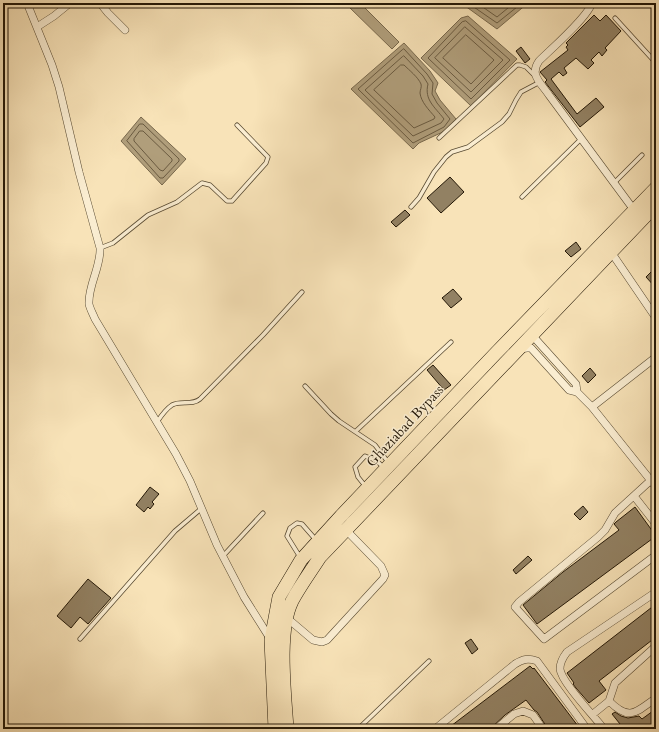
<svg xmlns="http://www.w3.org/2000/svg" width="659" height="732" font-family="Cardo,serif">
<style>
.water{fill:#b09e7b;stroke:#78684c}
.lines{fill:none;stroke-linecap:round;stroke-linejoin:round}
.shore{stroke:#6a5a40;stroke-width:1}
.building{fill:#928163;stroke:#231706}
.lane-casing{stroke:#584a32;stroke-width:5}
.street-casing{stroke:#584a32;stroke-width:8}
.highway-casing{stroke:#231706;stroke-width:14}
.lane{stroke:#faedd1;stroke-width:3.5}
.street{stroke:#faedd1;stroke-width:7}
.highway{stroke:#f8e3b8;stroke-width:13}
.labels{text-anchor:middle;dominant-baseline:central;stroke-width:3;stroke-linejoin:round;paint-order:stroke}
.street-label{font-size:14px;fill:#231706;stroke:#faedd1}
</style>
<rect width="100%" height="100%" fill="#f8e3b8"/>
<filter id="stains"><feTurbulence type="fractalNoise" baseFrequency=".005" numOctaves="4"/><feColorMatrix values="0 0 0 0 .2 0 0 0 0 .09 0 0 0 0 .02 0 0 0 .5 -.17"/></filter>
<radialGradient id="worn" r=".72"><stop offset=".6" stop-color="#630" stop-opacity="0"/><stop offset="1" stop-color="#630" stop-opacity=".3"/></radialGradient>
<!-- water -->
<path class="water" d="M350 3H360L399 42 392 49 348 6Z
M461 3H528L497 29Z
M468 16 517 59 471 106 421 58 461 18Z
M404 43 430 71 438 83 435 91 440 100 456 119 447 130 419 143 413 149 351 89Z
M141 117 186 159 162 185 121 141Z"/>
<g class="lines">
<!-- shore -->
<path class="shore" d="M468 3 497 23 522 3
M477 3 497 17 514 3
M466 21 510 60 471 99 428 58 462 22Z
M465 27 503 60 471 92 435 58Z
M466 35 494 60 471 84 443 58Z
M404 49 427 74 433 83 432 94 437 103 450 119 444 127 413 143 358 89 402 50Z
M404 56 423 76 428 84C424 100 435 107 444 119L441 123 413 136 365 90 402 57Z
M401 65H404C409 70 418 77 421 84 422 87 420 90 420 93 421 102 429 110 435 117L434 119 414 128 374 90Z
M140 124H143L179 159V161L163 178H160L127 141Z
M140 131H143L172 159V161L163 171 160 170 134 141V139Z"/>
</g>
<!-- building -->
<path class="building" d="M594 15 600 21 606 15 621 31 605 48 607 50 602 56 599 52 591 60 594 63 588 69 576 58 564 68 567 73 563 76 559 72 551 79 577 114 596 98 604 107 580 127 545 82 547 80 540 72 568 50 566 47 568 45 566 43Z
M521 47 530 59 525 63 516 51Z
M450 177 464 192 441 213 427 198Z
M405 210 410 215 396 227 391 222Z
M576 242 581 249 571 257 565 251Z
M656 267V288L646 277Z
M453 289 462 299 451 308 442 298Z
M433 365 451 385 444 390 427 370Z
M590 368 596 375 588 383 582 376Z
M150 487 159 494 152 502 154 504 150 509 148 507 144 512 136 505Z
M583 506 588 512 580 520 574 514Z
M635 507 656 536 537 624 523 605 563 572 619 530 614 524 616 522Z
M528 556 532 560 516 574 513 570Z
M88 579 111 598 88 624 80 617 71 628 57 616Z
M656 604V631L653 633 656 637 599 681 606 690 589 703 576 688 573 684 574 683 567 673Z
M471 639 478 649 472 654 465 643Z
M530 666 533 669 534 668 578 726H577L579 729H554L553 726 548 729 537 712 534 710 526 700 505 715 490 729H447Z
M653 711H656V729H624L612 714 615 712 621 716 628 718 639 716 642 719Z"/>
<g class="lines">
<!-- lane casing -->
<g class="lane-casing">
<path id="lane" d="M615 18 656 63
M439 138 517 65H520L526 67 534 75
M614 183 642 155
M522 197 581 139
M411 207 419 198 434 172 446 157 452 152 468 147 502 122 509 114 516 100 521 92 540 82
M100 248 113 243 148 215 177 202 202 183 210 185 227 201H232L266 163 268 157 237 125
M305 386 331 414 339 421 375 445 388 462
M157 422C161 416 166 409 172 405 181 400 192 406 200 399L263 335 302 292
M356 431 451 342
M366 487 358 477 355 467 365 456 377 461 384 468
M223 556 263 513
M300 557 287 536 290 528 297 523 302 524 316 540
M80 639 175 531 202 508
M358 729 429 661"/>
</g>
<!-- street casing -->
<g class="street-casing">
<path id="street" d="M27 3 52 65 59 87 79 172 100 248C101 267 88 285 89 304 90 309 93 314 95 319L176 454 190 481 217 545 244 597 271 640
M100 3 108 13 125 30
M592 3C587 18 551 49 539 61 529 75 541 83 549 95L634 210
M37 27 54 16 70 3
M611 252 656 318
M531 334 576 384 577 392
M520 349 527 348H531L569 390 577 392 592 407 656 487
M592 407 656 357
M650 481 615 513 605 530 598 537 519 602 515 607 544 639 656 555
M634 496 656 524
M287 618 313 640 322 642 327 640 383 579 385 575 381 566 346 530
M609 701C630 722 636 712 656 698
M593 714 609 701 615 683 656 646
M435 729 515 664C523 659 528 658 537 661L587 729
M496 729 514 714 523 711 533 715 543 729
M604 729C595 717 561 682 560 669 560 663 563 657 567 652L656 592"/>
</g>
<!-- highway casing -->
<g class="highway-casing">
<path id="highway" d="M275 729 271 640 279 597 301 560 341 516 496 353 656 188
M287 729C285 695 277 631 292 601 300 586 311 571 320 557L656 205"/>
</g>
<!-- lane -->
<use href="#lane" class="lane"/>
<!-- street -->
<use href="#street" class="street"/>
<!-- highway -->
<use href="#highway" class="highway"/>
</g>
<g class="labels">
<!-- street labels -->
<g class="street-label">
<text transform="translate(405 426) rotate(-47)">Ghaziabad Bypass</text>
</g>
</g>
<!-- margin -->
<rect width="659" height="732" fill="none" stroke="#f8e3b8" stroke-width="16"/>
<rect x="4" y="4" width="651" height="724" fill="none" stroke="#231706" stroke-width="2"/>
<rect x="8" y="8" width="643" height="716" fill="none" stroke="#231706"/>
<rect width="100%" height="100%" filter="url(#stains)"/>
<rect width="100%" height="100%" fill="url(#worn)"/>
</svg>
